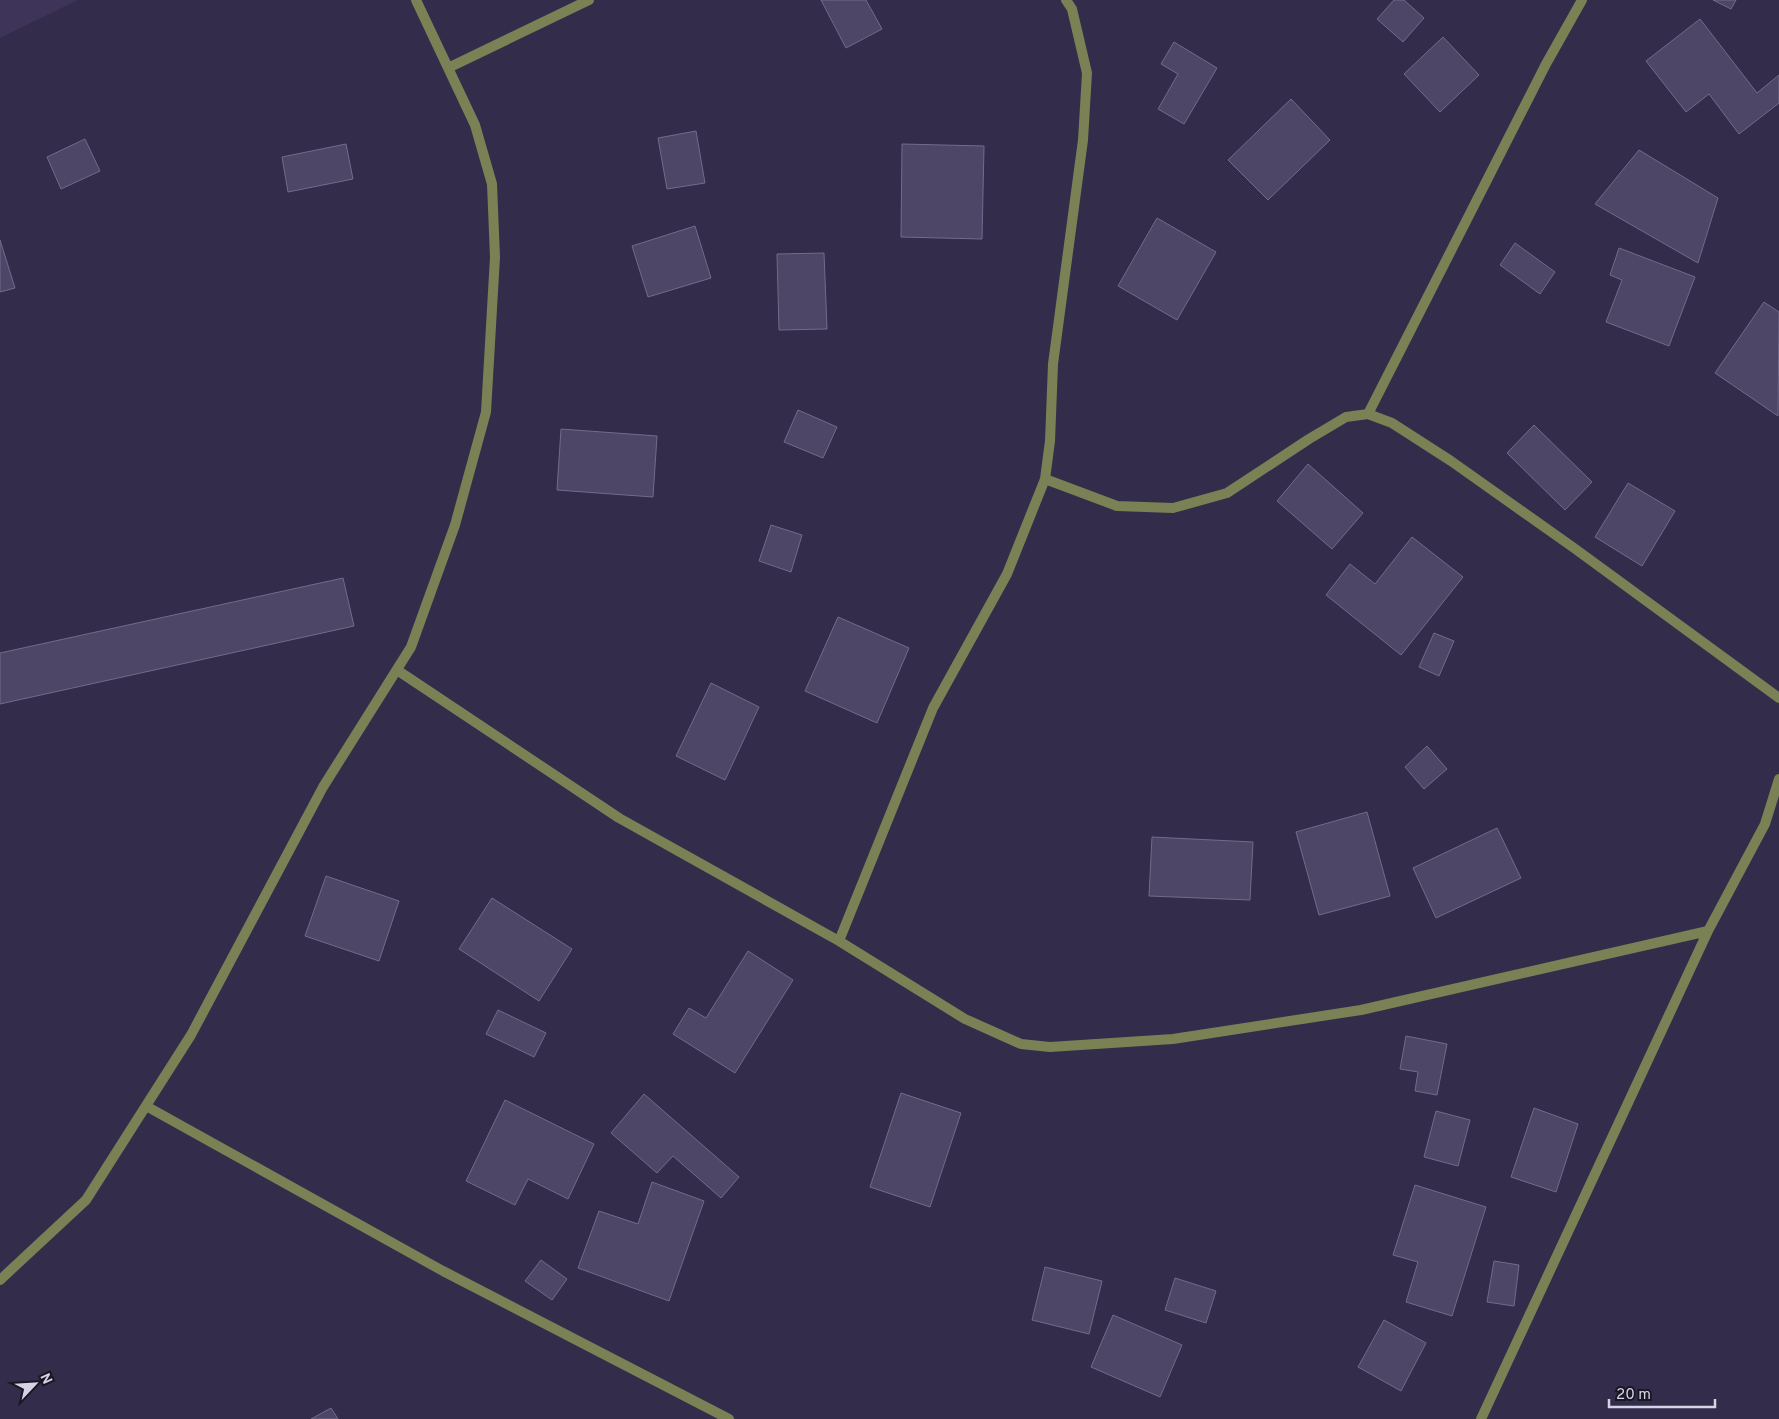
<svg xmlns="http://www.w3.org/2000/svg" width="1779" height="1419" font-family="Overpass,sans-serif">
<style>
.built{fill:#3e3459}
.building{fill:#4e4666;stroke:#726b8d}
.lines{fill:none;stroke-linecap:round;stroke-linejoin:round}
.minor{stroke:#7a8154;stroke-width:10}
</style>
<rect width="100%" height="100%" fill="#332c4a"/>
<!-- built -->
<path class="built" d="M0 0H78L0 38Z"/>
<!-- building -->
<path class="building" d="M821 0H866L882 29 846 48Z
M1394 0H1404L1424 18 1403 42 1377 19Z
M1713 0H1736L1731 9Z
M1700 19 1757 93 1779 75V103L1739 134 1709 94 1686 112 1646 61Z
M1443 37 1479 75 1440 112 1404 74Z
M1174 42 1217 68 1184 124 1158 109 1178 74 1161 64Z
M1291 99 1330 140 1268 200 1228 160Z
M696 131 705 183 667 189 658 138Z
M85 139 100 171 61 189 47 157Z
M346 144 353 179 288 192 282 157Z
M902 144 984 146 982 239 901 237Z
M1639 150 1718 198 1698 263 1595 204Z
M1157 218 1216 252 1177 320 1118 286Z
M695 226 711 278 648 297 632 246Z
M0 240 15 288 0 292Z
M1515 243 1555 272 1540 294 1500 265Z
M1619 248 1695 277 1669 346 1606 322 1622 280 1610 275Z
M824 253 827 329 779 330 777 254Z
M1764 302 1779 312 1778 416 1715 373Z
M798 410 837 427 823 458 784 442Z
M1534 425 1592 482 1565 510 1507 453Z
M561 429 657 436 653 497 557 490Z
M1308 464 1363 513 1332 549 1277 501Z
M1628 483 1675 511 1642 566 1595 537Z
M771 525 802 535 791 572 759 561Z
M1412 537 1463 577 1401 655 1326 595 1350 564 1375 584Z
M343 578 354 626 0 704V653Z
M838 617 909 648 877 723 805 691Z
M1434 633 1454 641 1439 676 1419 667Z
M711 683 759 707 725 780 676 756Z
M1427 746 1447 769 1424 789 1405 767Z
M1367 812 1390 896 1319 915 1296 832Z
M1497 828 1521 878 1436 918 1413 868Z
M1152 837 1253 842 1250 900 1149 896Z
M326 876 399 901 379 961 305 936Z
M492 898 572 949 539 1001 459 949Z
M748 951 793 980 735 1073 673 1034 689 1008 706 1018Z
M498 1010 546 1033 534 1057 486 1034Z
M1406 1036 1447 1044 1437 1095 1415 1091 1418 1072 1400 1069Z
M901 1093 961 1113 930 1207 870 1187Z
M644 1094 739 1177 721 1198 673 1156 657 1173 611 1133Z
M505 1100 594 1144 568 1199 528 1179 515 1205 466 1181Z
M1534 1108 1578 1124 1556 1192 1511 1177Z
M1436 1111 1470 1120 1458 1166 1424 1157Z
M652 1182 704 1201 669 1301 578 1268 599 1211 638 1224Z
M1415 1185 1486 1207 1452 1316 1406 1302 1418 1262 1393 1255Z
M541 1260 567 1279 552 1300 525 1281Z
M1494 1261 1519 1265 1514 1306 1487 1302Z
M1045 1267 1102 1281 1089 1334 1032 1320Z
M1175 1278 1216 1291 1206 1323 1165 1310Z
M1113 1315 1182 1345 1160 1397 1091 1367Z
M1384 1320 1426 1343 1401 1391 1358 1367Z
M331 1408 338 1419H311Z"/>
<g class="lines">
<!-- minor -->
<path class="minor" d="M448 68 589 0
M1368 414 1546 64 1582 0
M1045 479 1117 506 1173 508 1227 493 1309 439 1346 417 1368 414 1392 423 1451 461 1574 548 1779 698
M397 670 619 818 839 941 965 1019 1021 1044 1050 1047 1173 1039 1361 1010 1708 931
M839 941 933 708 1007 574 1045 479 1050 441 1053 364 1083 140 1087 73 1072 9 1066 0
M146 1106 443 1271 729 1419
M0 1280 86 1200 191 1035 323 787 411 647 455 525 486 412 495 257 492 184 475 125 416 0
M1481 1419 1708 931 1765 824 1779 779"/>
</g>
<!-- north arrow -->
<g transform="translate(35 1384) rotate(65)" stroke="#1a1725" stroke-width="4" paint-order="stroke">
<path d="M0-4L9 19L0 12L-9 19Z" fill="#d6d3e6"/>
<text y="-8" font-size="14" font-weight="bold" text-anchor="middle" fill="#d6d3e6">N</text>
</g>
<!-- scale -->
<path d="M1609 1399v8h106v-8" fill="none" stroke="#d6d3e6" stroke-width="2.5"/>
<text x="1616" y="1399" font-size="15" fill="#d6d3e6" stroke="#1a1725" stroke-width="4" paint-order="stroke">20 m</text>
</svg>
